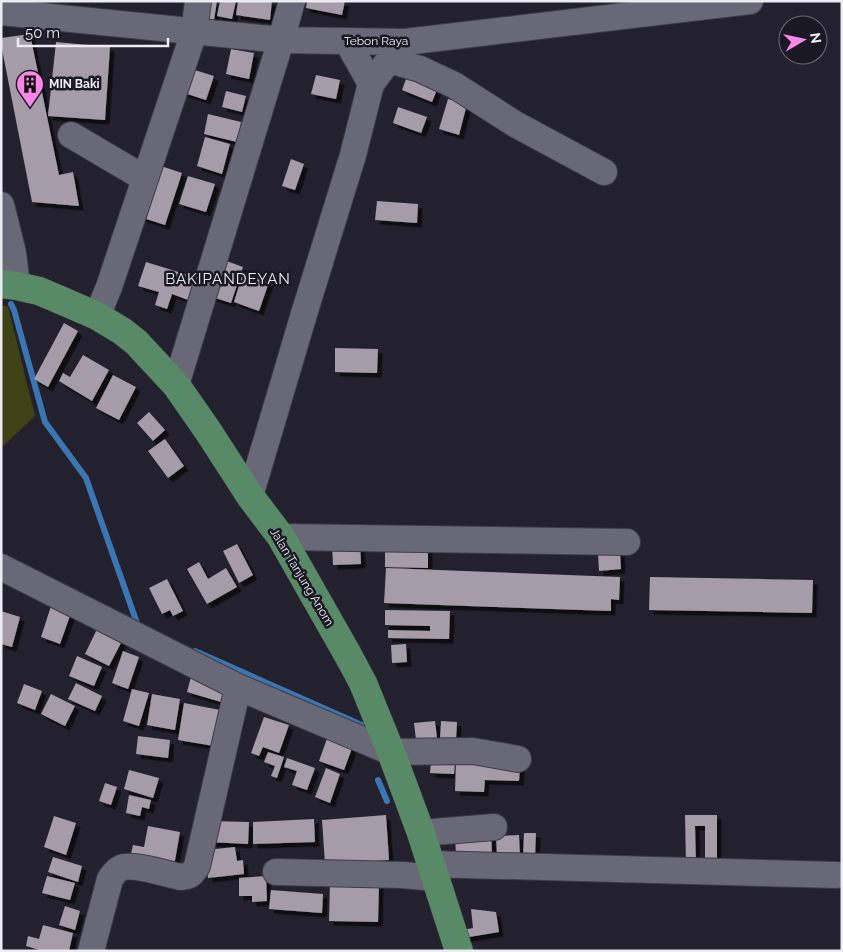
<svg xmlns="http://www.w3.org/2000/svg" width="843" height="952" font-family="Raleway,sans-serif">
<style>
.green{fill:#3e4315}
.lines{fill:none;stroke-linecap:round;stroke-linejoin:round}
.stream{stroke:#3a76b2;stroke-width:6}
.building{fill:#a69ba8;filter:url(#shadow)}
.minor-casing{stroke:#3e3c46;stroke-width:28}
.major-casing{stroke:#3e3c46;stroke-width:29}
.minor{stroke:#696876;stroke-width:26}
.major{stroke:#598a67;stroke-width:28}
.labels{text-anchor:middle;dominant-baseline:central;stroke-width:5;stroke-linejoin:round;paint-order:stroke}
.street-label{font-size:12px;fill:#edecf4;stroke:#1a1823}
.poi-label{font-size:12px;font-weight:bold;fill:#edecf4;stroke:#1a1823;text-anchor:start}
.quarter-label{font-size:15px;letter-spacing:1px;fill:#edecf4;stroke:#1a1823}
</style>
<defs>
<filter id="shadow"><feDropShadow dx="4.5" dy="4.5" stdDeviation="0" flood-color="#0009"/></filter>
</defs>
<rect width="100%" height="100%" fill="#23212d"/>
<!-- green -->
<path class="green" d="M1 306H8L35 416 1 448Z"/>
<g class="lines">
<!-- stream -->
<path class="stream" d="M11 304 14 310 45 422 86 478 138 626 140 627
M195 651 364 726
M378 780 387 801"/>
</g>
<!-- building -->
<path class="building" d="M200 1H217L214 20 197 18Z
M220 1H236L232 19 217 16Z
M238 1H272L270 20 236 15Z
M307 1H345L342 15 306 8Z
M30 34 59 175 73 172 79 206 32 202 1 44V38Z
M56 42 110 47 105 120 48 116Z
M231 49 254 53 249 79 226 74Z
M185 67 214 76 206 100 178 91Z
M409 71 440 82 432 102 402 90Z
M316 75 340 80 336 99 311 94Z
M226 91 246 96 242 112 222 107Z
M448 99 467 104 459 135 439 129Z
M398 107 427 117 421 133 393 123Z
M208 114 241 122 237 142 204 134Z
M205 137 230 144 222 174 197 166Z
M291 159 304 164 295 190 282 186Z
M155 164 182 173 165 225 137 216Z
M188 176 215 184 206 212 179 204Z
M377 201 418 204 417 223 375 220Z
M221 259 243 267 231 303 209 296Z
M146 262 198 278 191 301 172 294 167 309 155 305 159 292 138 286Z
M243 273 269 282 259 311 234 302Z
M64 323 78 331 48 387 34 379Z
M335 348 378 349 377 373 335 372Z
M83 355 109 370 92 401 59 381 63 373 70 377Z
M113 375 136 387 119 420 96 408Z
M149 412 165 430 153 441 137 423Z
M165 439 184 466 168 478 148 451Z
M360 542 361 564 333 565 332 544Z
M385 542H428V568L385 567Z
M237 544 253 575 239 583 223 551Z
M620 552 621 569 599 571 598 553Z
M199 562 208 579 226 568 237 587 207 604 187 569Z
M386 568 620 577 619 600 611 599V611L384 603Z
M650 577 813 580 812 613 649 610Z
M167 579 183 611 173 616 170 610 162 614 149 588Z
M52 603 72 610 60 644 41 637Z
M385 610 450 611 449 639 388 638V630L430 631V626L385 625Z
M1 611 20 617 12 647 1 644Z
M98 627 123 639 109 666 85 654Z
M406 644 407 662 392 663 391 645Z
M123 651 139 657 128 689 112 683Z
M77 656 102 667 94 686 69 676Z
M192 673 226 683 221 702 187 692Z
M76 683 102 696 95 711 68 699Z
M24 684 42 691 35 710 17 703Z
M132 689 149 693 139 726 123 721Z
M51 694 75 706 65 726 41 714Z
M152 694 180 699 175 730 147 725Z
M184 703 220 710 214 746 178 740Z
M264 717 289 725 279 753 263 747 259 756 251 753Z
M435 721 437 738 416 740 414 723Z
M441 721 457 722 456 739H440Z
M330 730 355 740 344 770 319 761Z
M138 736 170 740 168 758 136 754Z
M268 752 284 757 277 778 271 776 275 766 264 762Z
M287 758 315 768 307 790 292 785 297 771 284 767Z
M431 761 455 762 454 774 430 773Z
M456 764 520 766 519 781 485 780 484 792 455 791Z
M326 768 340 774 330 803 315 797Z
M129 770 159 778 153 798 124 789Z
M105 783 117 787 111 805 99 801Z
M129 795 151 800 149 809 142 807 140 816 126 813Z
M386 815 389 860 325 864 322 820Z
M685 815H717V863L705 864V826H695L696 865H686Z
M54 816 76 823 66 855 44 847Z
M314 819 315 842 253 844V822Z
M210 821 249 822 248 844 209 842Z
M148 826 180 832 174 866 130 858 133 845 144 847Z
M491 833 492 853 456 855 455 835Z
M524 833H536L535 857H523Z
M519 835 520 857 497 858 496 836Z
M235 847 237 861 243 860 244 874 208 878 205 850Z
M53 857 82 866 78 882 48 872Z
M47 876 75 883 70 900 42 893Z
M266 876 267 901 252 902V896H239V878Z
M330 883 379 884 378 922 329 921Z
M271 890 323 894 322 913 269 909Z
M65 906 80 911 75 930 59 925Z
M471 909 496 912 499 932 463 938V930L473 928Z
M43 925 73 933 69 951H43L26 946 28 936 39 939Z"/>
<g class="lines">
<!-- minor casing -->
<g class="minor-casing">
<path id="minor" d="M1 12 281 40 405 42 750 1
M347 41 371 84
M389 60 420 69 454 85 515 124 604 172
M71 135 144 178
M1 205 13 253 17 286
M97 316 109 287 194 32 198 1
M176 385 281 40 292 1
M250 496 304 314 353 155 371 84 389 60 405 42
M281 537 627 542
M1 567 238 687 391 752 473 751 518 759
M421 833 494 827
M431 864 836 875
M276 872 402 875 436 878
M91 951 110 879C113 875 116 870 121 868 132 863 168 874 180 877 191 876 192 874 197 866L238 687"/>
</g>
<!-- major casing -->
<g class="major-casing">
<path id="major" d="M1 284 17 286 39 291 65 302 97 316 122 331 136 342 176 385 208 431 250 496 281 537 348 655 363 683 391 752 421 833 459 951"/>
</g>
<!-- minor -->
<use href="#minor" class="minor"/>
<!-- major -->
<use href="#major" class="major"/>
</g>
<!-- icons -->
<defs>
<g id="building-pin" transform="scale(1.4375)"><path d="M0 17L-7.5 6A9.5 9.5 0 1 1 7.5 6Z" fill="#fa87e7" stroke="#1a1823"/><path d="M-4-6H4V6H1V3H-1V6H-4ZM-2.5-4.3h1.7v1.8h-1.7ZM.8-4.3h1.7v1.8H.8ZM-2.5-1h1.7V.8h-1.7ZM.8-1h1.7V.8H.8Z" fill="#111"/></g>
</defs>
<g fill-rule="evenodd">
<use href="#building-pin" x="30" y="84"/>
</g>
<g class="labels">
<!-- street labels -->
<g class="street-label">
<text x="376" y="41">Tebon Raya</text>
<text transform="translate(302 577) rotate(59)">Jalan Tanjung Anom</text>
</g>
<!-- poi labels -->
<g class="poi-label">
<text x="49" y="84">MIN Baki</text>
</g>
<!-- quarter labels -->
<g class="quarter-label">
<text x="228" y="279">BAKIPANDEYAN</text>
</g>
</g>
<!-- border -->
<rect width="843" height="952" fill="none" stroke="#edecf4" stroke-width="5"/>
<!-- north arrow -->
<g transform="translate(803 40) rotate(81)"><circle r="24" fill="#1a1823" stroke="#6e6d77"/>
<path d="M0-4L9 19L0 12L-9 19Z" fill="#fa87e7"/>
<text y="-8" font-size="14" font-weight="bold" text-anchor="middle" fill="#edecf4">N</text>
</g>
<!-- scale -->
<path d="M18 38v8h150v-8" fill="none" stroke="#edecf4" stroke-width="2.5"/>
<text x="25" y="38" font-size="15" fill="#edecf4" stroke="#1a1823" stroke-width="4" paint-order="stroke">50 m</text>
</svg>
